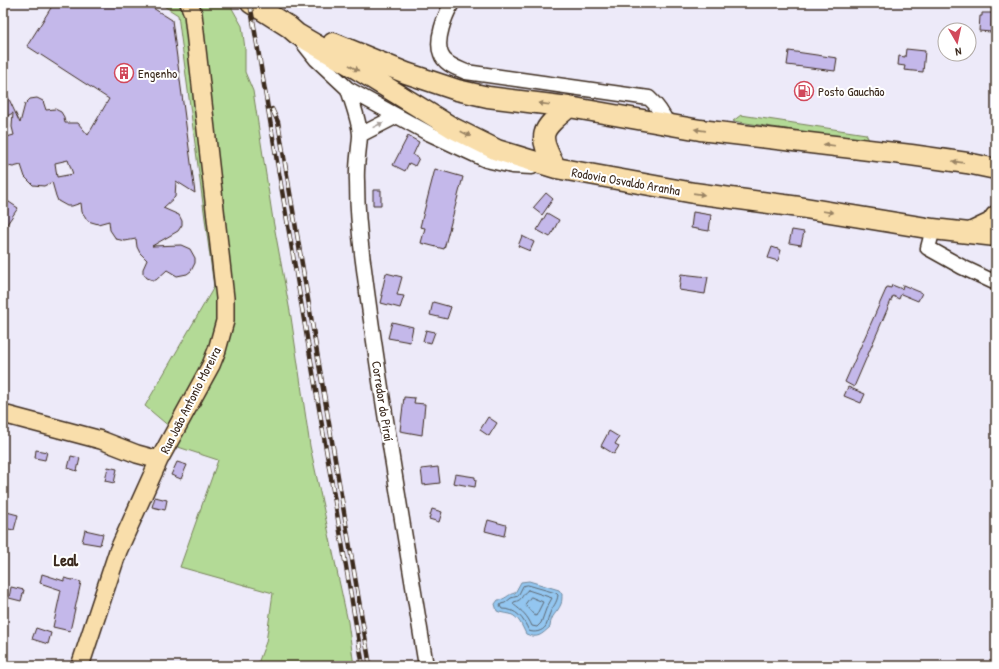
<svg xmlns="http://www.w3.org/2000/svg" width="999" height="669" font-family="'Patrick Hand',sans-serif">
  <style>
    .green { fill: #b3da96; stroke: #77825a }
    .water { fill: #93c6f0; stroke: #70889c }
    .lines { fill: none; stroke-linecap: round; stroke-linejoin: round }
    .shore { stroke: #5e6872; stroke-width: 1 }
    .building { fill: #c4b8ea; stroke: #3b2a1e; fill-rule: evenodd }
    .minor-casing { stroke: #3b2a1e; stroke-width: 17 }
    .major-casing { stroke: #3b2a1e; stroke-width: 20 }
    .highway-casing { stroke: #3b2a1e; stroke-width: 23 }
    .minor { stroke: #fff; stroke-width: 14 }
    .major { stroke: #f9deab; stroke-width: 17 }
    .highway { stroke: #f9deab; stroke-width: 20 }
    .rail-casing { stroke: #3b2a1e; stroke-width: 4.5 }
    .rail { stroke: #fff; stroke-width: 3; stroke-dasharray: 9; stroke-linecap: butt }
    .oneway { fill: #9a8464 }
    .oneway2 { fill: #a79f9a }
    .labels { text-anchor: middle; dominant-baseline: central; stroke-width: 4; stroke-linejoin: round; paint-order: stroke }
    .poi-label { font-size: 13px; fill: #3b2a1e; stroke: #fff; text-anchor: start }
    .street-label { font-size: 13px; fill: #3b2a1e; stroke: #fff }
    .district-label { font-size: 17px; font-weight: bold; fill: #3b2a1e; stroke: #fff }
  </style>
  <rect width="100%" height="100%" fill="#edeaf9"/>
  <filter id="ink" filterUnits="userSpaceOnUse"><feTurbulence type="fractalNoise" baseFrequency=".025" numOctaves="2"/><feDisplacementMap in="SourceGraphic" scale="8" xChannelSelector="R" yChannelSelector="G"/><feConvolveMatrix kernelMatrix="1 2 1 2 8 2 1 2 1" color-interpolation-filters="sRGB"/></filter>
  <g filter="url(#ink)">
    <!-- green -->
    <path class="green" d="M159,3H181L185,11L222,323L171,428L145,406L214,287L178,15Z
      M192,3H229L242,26L245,49V72L253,91L273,220L291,317L310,446L348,622L354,666H257L266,642L273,593L180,567L218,460L175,446L230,328Z
      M741,115L866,134L870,142L733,121Z"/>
    <!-- water -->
    <path class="water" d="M529,581L559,590L562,594C562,597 562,601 561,604C557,614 551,614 550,627C541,635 538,639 526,634C522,626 519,617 510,614C505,613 501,613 497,611L495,604L498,600C505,600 508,594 515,593L521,582Z"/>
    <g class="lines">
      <!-- shore -->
      <path class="shore" d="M528,585L556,593L558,595C557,603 553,606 550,613C548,617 548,622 546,626C542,632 534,633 529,631C523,618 517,609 502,609L500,606L501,604L505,603L511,598L518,596L523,586Z
        M528,590L552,598L546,609L541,623L537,627L532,626C527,615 523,612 513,604L514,602C524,600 521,594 528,590Z
        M531,597L543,602L536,616L534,615L525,605Z"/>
    </g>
    <!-- building -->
    <path class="building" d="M54,3H145L172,20L195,193L176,181L175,197L163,208L179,215L182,221V225L178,231L152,246L181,245L190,249L195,258V263L191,271L187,274L177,276L167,270L156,280H153L147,278L143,273V269L147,260L140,253L137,247L136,239L125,241L116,239L110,230L109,221L98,224L88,221L82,212L81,203L72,206H67L58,201L56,196L52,182L44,186L33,185L25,177L21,165L13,167L3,165V138L14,135L12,127L13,113L3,118V86L20,123L25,104L30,99L37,98L43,101L46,110L55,109L61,112L64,117L65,123H78L88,135L109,99L27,46ZM68,160L73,174L57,177L55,163Z
      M982,13H992L991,32L979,31L980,16H982Z
      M906,49L925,51L923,72L904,70L905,66L898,65L899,56L905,57Z
      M789,51L837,58L835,71L787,65Z
      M408,136L419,142L413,155L419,158L415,166L409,163L405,171L393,165Z
      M435,169L463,177L444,249L421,243L425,228L420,227Z
      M373,190H381V205H373Z
      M546,193L553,199L542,215L533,208Z
      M3,198L18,208L3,230Z
      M693,212L711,215L709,231L691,228Z
      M547,213L559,220L550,237L537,230Z
      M792,230L804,232L801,245L789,243Z
      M522,236L534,242L530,251L518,246Z
      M772,247L781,250L778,261L768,258Z
      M386,273L402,277L397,295L404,296L400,308L381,303L383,295H381Z
      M681,274L708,277L705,294L679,290Z
      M892,285L902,289L903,285L922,293L918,301L901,294L899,299L893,296L854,387L845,382L887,287L891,288Z
      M433,302L451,307L447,319L430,315Z
      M392,322L413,327L410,342L388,338Z
      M426,330L435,332L431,343L423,341Z
      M848,387L865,394L861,403L844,396Z
      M404,397L415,398L414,403L425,404L422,435L400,431Z
      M488,417L497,423L489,436L480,430Z
      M609,431L619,437L615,444L619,446L614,454L601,446Z
      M36,450L47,452L45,460L35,458Z
      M71,456L80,458L77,471L68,468Z
      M177,462L187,465L181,479L171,475Z
      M108,467L117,469L114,483L105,481Z
      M438,467L440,483L423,485L421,469Z
      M455,474L475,477V479L476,480L475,487L453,483Z
      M155,497L167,500L165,510L152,507Z
      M432,509L442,512L439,522L429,519Z
      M3,511L18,515L14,530L3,528Z
      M488,520L506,525L504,536L485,531Z
      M85,530L103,534L100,545L82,542Z
      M42,574L64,581V578L81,582L70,631L53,627L61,590L40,583Z
      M11,587L24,590L21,601L9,598Z
      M36,628L51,633L48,644L32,639Z"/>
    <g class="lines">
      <!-- minor casing -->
      <g class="minor-casing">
        <path id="minor" d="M452,3C445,16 435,40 441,54C444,64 457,68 466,72L649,98C658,106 663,114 668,125
          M300,39L316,59L348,89L428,133L486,160L512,166L532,167
          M348,89C352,103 360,122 360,136C359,151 356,166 357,181C357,210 360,240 364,269C381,402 405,534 426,666
          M360,135L397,116
          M933,229L928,248L962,267L996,283"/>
      </g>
      <!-- major casing -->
      <g class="major-casing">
        <path id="major" d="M3,414L101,440L137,454L159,460
          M80,666L118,551L159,460L211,365L217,350L225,321V298L193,14L189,3"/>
      </g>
      <!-- highway casing -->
      <g class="highway-casing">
        <path id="highway" d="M251,3L289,27L297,34L352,66L453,128L497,150L556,168L694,193L799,207L933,229L996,236
          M333,43L406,73L457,90L488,97L569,107L700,130L911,155L967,163L996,169
          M556,168C537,134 540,131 569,107
          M970,233L991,223L996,216"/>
      </g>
      <!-- minor -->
      <use href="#minor" class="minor"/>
      <!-- major -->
      <use href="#major" class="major"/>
      <!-- highway -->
      <use href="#highway" class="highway"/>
      <!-- rail casing -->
      <g class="rail-casing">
        <path id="rail" d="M250,3L363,666
          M272,109L278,122L370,666"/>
      </g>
      <!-- rail -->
      <use href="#rail" class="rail"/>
    </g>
    <!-- one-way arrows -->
    <defs><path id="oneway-solid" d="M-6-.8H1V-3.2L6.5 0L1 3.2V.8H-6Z"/></defs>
    <g class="oneway">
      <use href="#oneway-solid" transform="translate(354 68) rotate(31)"/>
      <use href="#oneway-solid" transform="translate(544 104) rotate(-173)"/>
      <use href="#oneway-solid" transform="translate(700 130) rotate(-172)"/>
      <use href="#oneway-solid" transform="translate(466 134) rotate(27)"/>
      <use href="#oneway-solid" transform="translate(829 145) rotate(-173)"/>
      <use href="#oneway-solid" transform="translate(958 162) rotate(-172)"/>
      <use href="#oneway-solid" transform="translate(699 194) rotate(8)"/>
      <use href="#oneway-solid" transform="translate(828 212) rotate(9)"/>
    </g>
    <use class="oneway2" href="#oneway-solid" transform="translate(378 125) rotate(-26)"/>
  </g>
  <!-- icons -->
  <defs>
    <g id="building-ring" transform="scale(1)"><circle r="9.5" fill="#fff" stroke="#d1495b" stroke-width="1.5"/><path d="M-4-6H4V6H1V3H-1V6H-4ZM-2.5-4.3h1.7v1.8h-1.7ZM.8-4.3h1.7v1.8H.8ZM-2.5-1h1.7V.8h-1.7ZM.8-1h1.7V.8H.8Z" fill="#d1495b"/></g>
    <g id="fuel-ring" transform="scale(1)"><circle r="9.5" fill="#fff" stroke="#d1495b" stroke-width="1.5"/><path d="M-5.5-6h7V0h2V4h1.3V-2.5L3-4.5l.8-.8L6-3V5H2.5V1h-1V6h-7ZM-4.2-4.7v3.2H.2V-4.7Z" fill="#d1495b"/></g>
  </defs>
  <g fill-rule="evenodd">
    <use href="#building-ring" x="124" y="73"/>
    <use href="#fuel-ring" x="804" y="91"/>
  </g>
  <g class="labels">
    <!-- poi labels -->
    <g class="poi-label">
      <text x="138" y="73">Engenho</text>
      <text x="818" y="91">Posto Gauchão</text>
    </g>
    <!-- street labels -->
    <g class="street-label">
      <text transform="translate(626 181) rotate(10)">Rodovia Osvaldo Aranha</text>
      <text transform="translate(190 400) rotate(-63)">Rua João Antonio Moreira</text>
      <text transform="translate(383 401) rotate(81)">Corredor do Piraí</text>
    </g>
    <!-- district labels -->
    <g class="district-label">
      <text x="66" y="559">Leal</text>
    </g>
  </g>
  <!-- margin -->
  <rect width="999" height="669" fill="none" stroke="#fff" stroke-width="16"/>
  <rect x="8" y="8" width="983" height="653" fill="none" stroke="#3b2a1e" stroke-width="1.5" filter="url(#ink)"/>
  <!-- north arrow -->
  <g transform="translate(957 42) rotate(171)"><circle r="19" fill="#ffffff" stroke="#b1aaa5"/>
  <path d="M0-3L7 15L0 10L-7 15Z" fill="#d1495b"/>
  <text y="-6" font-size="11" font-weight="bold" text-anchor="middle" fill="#3b2a1e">N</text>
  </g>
</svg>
